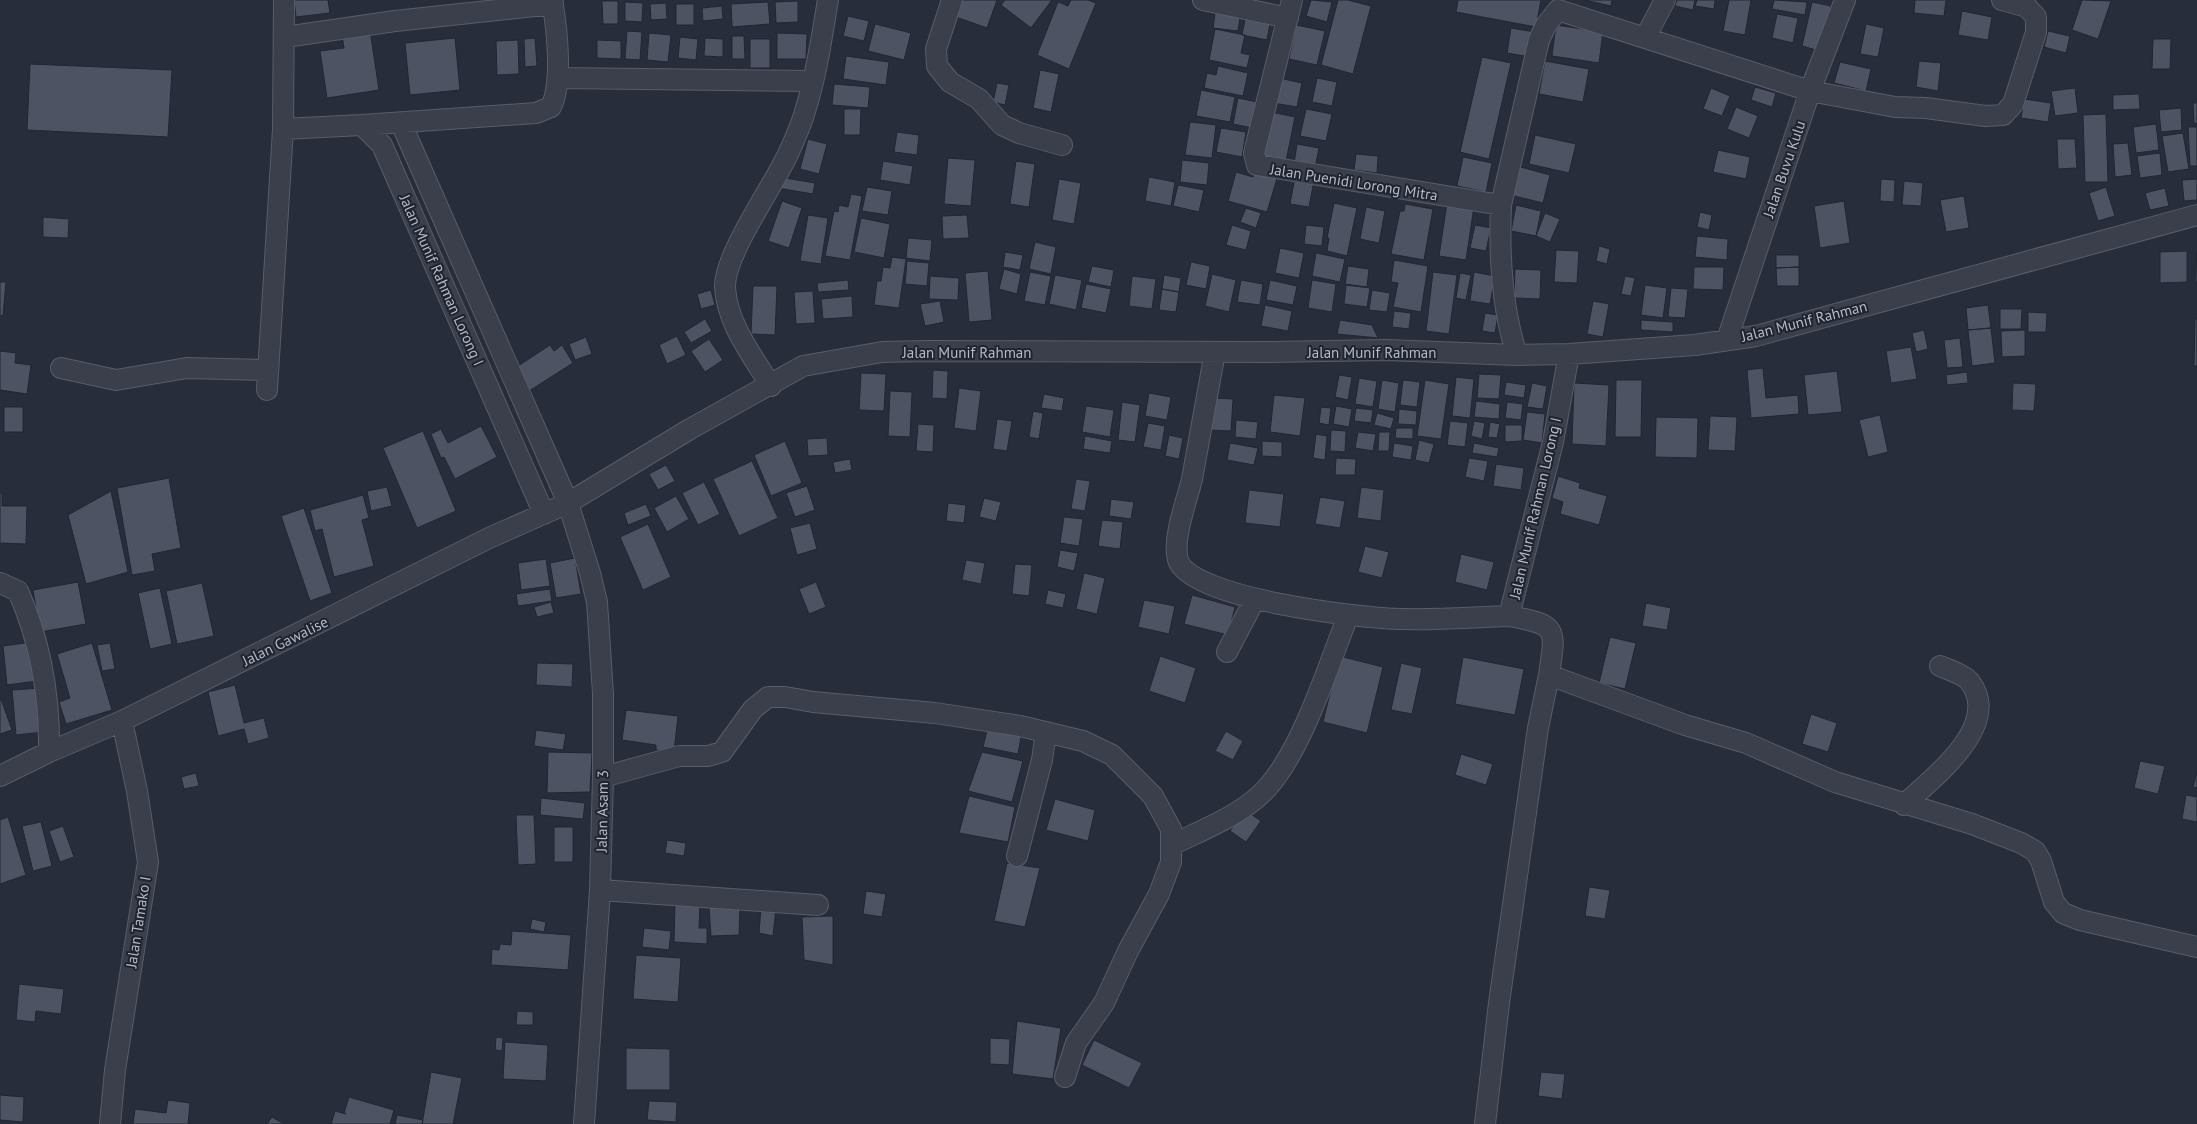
<svg xmlns="http://www.w3.org/2000/svg" width="2197" height="1124" font-family="'PT Sans',sans-serif">
  <style>
    .building { fill: #4d5363; stroke: #212632 }
    .lines { fill: none; stroke-linecap: round; stroke-linejoin: round }
    .minor-casing { stroke: #585d69; stroke-width: 22 }
    .minor { stroke: #3a3f4b; stroke-width: 20 }
    .labels { text-anchor: middle; dominant-baseline: central; stroke-width: 4; stroke-linejoin: round; paint-order: stroke }
    .street-label { font-size: 15px; fill: #b6bac7; stroke: #1f2430 }
  </style>
  <rect width="100%" height="100%" fill="#272d3b"/>
  <!-- building -->
  <path class="building" d="M294,0H328L330,13L296,17Z
    M958,0H997L987,28L953,16Z
    M1005,0H1052L1031,28L1001,5Z
    M1071,0H1088L1096,3L1069,69L1037,55L1058,2L1068,6Z
    M1311,0L1332,2L1327,22L1306,16Z
    M1338,0H1348L1371,6L1353,74L1321,65Z
    M1458,0H1541L1536,27L1456,12Z
    M1584,0H1612L1611,6Z
    M1677,0H1695L1693,10L1675,6Z
    M1697,0H1715L1714,9L1695,6Z
    M1729,0H1751L1745,35L1723,31Z
    M1774,0L1807,2L1805,15L1772,9Z
    M1915,0H1946L1944,16L1914,13Z
    M2082,0L2111,1L2098,39L2072,30Z
    M602,1H618V24H603Z
    M798,1V22L776,23L775,2Z
    M625,2L643,3L642,22L625,21Z
    M768,2L770,24L732,27L731,4Z
    M1812,2L1831,6L1820,51L1802,46Z
    M666,3L667,19L651,20L650,4Z
    M676,4H694V25H676Z
    M722,6L723,19L703,21L702,8Z
    M1216,6L1241,10L1238,31L1213,28Z
    M1962,11L1992,17L1988,40L1958,35Z
    M1246,14L1271,18L1267,40L1242,35Z
    M1777,14L1798,18L1793,43L1772,38Z
    M848,16L869,21L864,41L843,36Z
    M875,24L911,33L904,60L868,51Z
    M1866,24L1884,28L1878,57L1860,54Z
    M1296,25L1325,31L1317,65L1289,59Z
    M1556,25L1603,32L1599,63L1552,56Z
    M1511,28L1535,32L1530,57L1507,53Z
    M1215,29L1245,35L1241,53L1250,55L1247,68L1209,60Z
    M370,30L379,90L327,98L320,51L344,48L342,35Z
    M627,31L642,32L640,60L625,59Z
    M2048,31L2070,36L2066,53L2044,47Z
    M649,33L671,35L668,62L647,60Z
    M777,33L807,34L806,59H777Z
    M732,36H744L745,59H732Z
    M680,37L698,39L696,60L678,58Z
    M455,38L460,90L410,95L405,43Z
    M535,38L537,66L525,67L524,39Z
    M705,38L723,39V57L704,56Z
    M750,39H770V68H750Z
    M2153,39H2171L2170,69H2152Z
    M518,40L519,74L497,75L496,41Z
    M597,40L621,41V59L597,58Z
    M846,56L889,62L886,85L843,79Z
    M1482,57L1511,63L1489,159L1460,152Z
    M1545,61L1589,69L1583,102L1539,94Z
    M1919,61L1941,63L1938,91L1916,87Z
    M1840,62L1871,69L1866,91L1834,83Z
    M30,64L172,70L168,137L27,130Z
    M1218,66L1248,73L1243,96L1204,88L1207,73L1216,75Z
    M1040,70L1059,74L1051,112L1033,108Z
    M1279,78L1302,83L1297,107L1273,103Z
    M1317,78L1337,82L1332,106L1312,102Z
    M997,83L1009,85L1005,105L993,102Z
    M834,84L870,87L868,108L832,105Z
    M1755,87L1776,93L1772,107L1751,100Z
    M1711,88L1730,96L1722,116L1703,109Z
    M2075,88L2078,113L2055,116L2051,91Z
    M1201,90L1235,97L1230,122L1196,116Z
    M2139,94L2140,109L2113,110V95Z
    M1238,98L1262,103L1257,129L1233,124Z
    M2024,99L2051,103L2048,122L2021,118Z
    M2193,103H2197V123L2194,124Z
    M1736,107L1758,116L1749,138L1727,129Z
    M2181,108L2182,130L2161,132L2159,110Z
    M844,109H861L860,135H844Z
    M1306,109L1332,114L1326,141L1300,136Z
    M1271,112L1295,117L1286,161L1263,157Z
    M2106,114L2108,182H2085L2083,115Z
    M1190,122L1216,125L1212,158L1185,155Z
    M2156,124L2159,150L2136,153L2133,127Z
    M2188,127H2197V166H2190Z
    M1221,128L1246,132L1242,157L1216,152Z
    M897,132L919,135L917,155L894,152Z
    M2183,133L2189,169L2168,172L2162,136Z
    M1535,135L1576,144L1569,173L1529,164Z
    M808,139L827,144L819,174L800,169Z
    M2057,139H2075L2077,168L2058,169Z
    M2128,143L2132,175L2115,177L2113,144Z
    M1297,144L1319,148L1315,168L1294,164Z
    M1718,150L1750,157L1746,179L1713,172Z
    M2160,153L2162,175L2140,178L2137,156Z
    M1356,154L1378,156L1377,173L1354,170Z
    M1463,157L1492,163L1486,192L1457,186Z
    M948,158L975,160L971,206L944,204Z
    M1182,160L1209,163L1207,185L1180,182Z
    M883,161L913,166L910,185L880,180Z
    M1016,161L1035,164L1029,207L1010,204Z
    M1517,166L1550,175L1543,203L1510,195Z
    M1256,168L1278,175L1267,212L1228,201L1236,172L1253,177Z
    M779,177L815,183L813,194L777,188Z
    M1149,177L1175,182L1171,206L1145,201Z
    M1295,177L1314,181L1309,207L1290,204Z
    M1059,179L1081,183L1074,224L1052,220Z
    M1881,179L1895,180L1894,202L1880,201Z
    M2197,179V200L2184,201L2182,180Z
    M1904,181L1923,183L1921,206L1902,205Z
    M1178,185L1204,190L1199,212L1173,206Z
    M867,187L892,191L888,215L862,211Z
    M2106,187L2115,216L2098,221L2089,193Z
    M2165,188L2169,206L2150,210L2145,193Z
    M851,194L862,196L850,260L825,256L834,211L838,212L839,205L848,207Z
    M1964,196L1969,228L1946,232L1940,200Z
    M782,201L802,208L789,248L768,241Z
    M1844,201L1850,243L1820,248L1814,206Z
    M1334,203L1357,208L1347,256L1327,251L1329,238H1327Z
    M1447,203L1474,207L1466,260L1439,256Z
    M1405,204L1433,209L1424,260L1391,254L1400,211H1404Z
    M1516,205L1541,211L1536,236L1511,231Z
    M1366,207L1385,211L1379,243L1360,239Z
    M1246,208L1261,213L1256,228L1240,222Z
    M1700,212L1712,215L1709,230L1697,227Z
    M1545,213L1560,219L1550,242L1536,236Z
    M808,215L828,218L821,264L800,261Z
    M967,215L969,238L943,239L942,216Z
    M43,217L69,219L68,238L43,237Z
    M861,218L890,224L884,258L854,252Z
    M1232,225L1251,231L1246,250L1226,245Z
    M1306,225L1324,227L1322,246L1304,244Z
    M1475,225L1491,228L1486,251L1470,248Z
    M1697,236L1728,239L1727,260L1695,257Z
    M908,238L932,240L930,261L906,258Z
    M1035,242L1056,247L1051,274L1029,269Z
    M1599,246L1610,249L1607,264L1596,261Z
    M1280,248L1304,253L1299,278L1275,273Z
    M1556,250L1579,251L1577,283L1554,282Z
    M2187,251V282L2160,283V252Z
    M1005,252L1023,255L1020,270L1003,267Z
    M2197,252V282H2195Z
    M1316,253L1345,259L1340,282L1312,276Z
    M1776,255H1799V267L1776,268Z
    M892,257L906,259L899,308L874,305L877,281H881L883,267L890,268Z
    M1394,260L1428,266L1421,312L1393,307L1398,283L1391,282Z
    M907,261L929,263L927,286L905,284Z
    M1191,262L1210,266L1206,289L1186,285Z
    M1092,266L1114,270L1111,287L1088,282Z
    M1348,266L1369,269L1367,287L1345,284Z
    M1694,267H1724L1723,290L1693,289Z
    M1799,267V286H1777L1776,268Z
    M1004,269L1021,274L1017,294L999,289Z
    M1515,269L1541,270L1540,299L1514,298Z
    M988,271L992,320L969,322L965,273Z
    M1030,272L1051,276L1045,305L1024,301Z
    M1433,272L1457,275L1449,334L1426,331Z
    M1474,272L1495,276L1490,304L1470,301Z
    M1460,273L1471,275L1466,300L1456,298Z
    M1212,274L1236,280L1229,312L1205,306Z
    M1055,275L1082,280L1076,310L1049,304Z
    M1164,275L1181,278L1179,292L1162,289Z
    M930,276L959,278L958,300L929,299Z
    M1132,276L1156,279L1152,309L1129,306Z
    M1625,276L1635,278L1631,296L1621,294Z
    M848,280L849,290L818,292L817,283Z
    M1241,280L1263,284L1260,305L1237,302Z
    M1270,280L1297,286L1293,305L1266,300Z
    M1312,280L1336,284L1332,312L1308,308Z
    M0,282H6L3,316L0,315Z
    M1086,284L1111,289L1106,313L1081,308Z
    M1346,285L1370,288L1367,307L1344,304Z
    M1645,285L1667,288L1663,318L1641,315Z
    M753,286H777L775,335L751,334Z
    M1671,288L1688,289L1685,318L1668,317Z
    M1162,289L1179,292L1176,312L1159,310Z
    M711,290L715,305L701,309L697,294Z
    M1372,290L1390,293L1387,312L1369,310Z
    M813,291L815,323L796,324L794,292Z
    M852,296L853,317L823,319L821,299Z
    M940,301L944,322L925,326L920,304Z
    M1593,301L1609,304L1603,337L1587,334Z
    M1265,305L1292,311L1288,331L1261,326Z
    M1988,305L1991,328L1968,330L1966,308Z
    M2000,309H2022L2021,329H2000Z
    M1394,311L1411,313L1409,329L1392,327Z
    M2028,312L2047,313L2046,332H2028Z
    M1485,313L1498,315L1495,333L1482,331Z
    M705,319L712,331L691,343L684,332Z
    M2195,319H2197V366H2194Z
    M1340,320L1372,325L1378,338L1337,334Z
    M1641,320L1673,322V332L1641,330Z
    M1991,328L1995,363L1972,366L1968,330Z
    M1924,330L1928,349L1916,352L1912,333Z
    M2025,330V356L2002,357L2001,331Z
    M677,336L686,355L667,364L659,345Z
    M586,337L592,354L575,360L569,344Z
    M1960,338L1963,367L1947,368L1944,340Z
    M709,339L723,360L705,372L691,351Z
    M550,345L554,351L562,345L573,363L529,391L515,368Z
    M1911,347L1917,379L1891,383L1886,351Z
    M0,351L16,353L15,363L31,365L27,394L0,390Z
    M1763,368L1766,398L1798,395L1799,414L1751,418L1747,370Z
    M933,370L948,371L947,399L932,398Z
    M1837,371L1842,412L1808,415L1804,375Z
    M1967,372L1968,383L1947,385L1946,375Z
    M861,373L886,374L884,411L859,410Z
    M1479,374L1501,375L1499,399L1477,398Z
    M1339,375L1352,377L1348,400L1335,397Z
    M1456,377L1474,379L1470,418L1452,416Z
    M1359,378L1377,381L1373,407L1355,404Z
    M1382,380L1399,383L1395,412L1378,409Z
    M1403,380L1420,382L1417,407L1400,405Z
    M1425,380L1449,384L1441,439L1417,436Z
    M1616,380H1642L1641,437H1615Z
    M1506,382L1526,385L1524,398L1504,395Z
    M1532,383L1547,386L1543,409L1527,407Z
    M1574,383L1609,385L1606,446L1572,444Z
    M2013,383L2036,384L2034,411L2012,410Z
    M959,388L981,391L976,431L954,428Z
    M890,391L912,392L910,437L888,436Z
    M1149,393L1171,397L1167,420L1145,416Z
    M1044,394L1064,398L1062,411L1041,408Z
    M1274,395L1305,398L1300,436L1270,432Z
    M1211,398L1233,399L1231,431L1209,430Z
    M1476,401L1500,404L1499,419L1474,417Z
    M1122,402L1140,405L1135,442L1118,440Z
    M1507,402L1523,404L1521,420L1505,418Z
    M1086,406L1114,410L1110,437L1082,432Z
    M1336,406L1352,409L1349,427L1333,424Z
    M4,407H23V432H4Z
    M1321,407L1331,408L1329,425L1319,423Z
    M1356,408L1373,410L1371,423L1354,421Z
    M1399,409L1417,411L1416,425L1398,424Z
    M1033,411L1043,413L1039,439L1029,437Z
    M1527,412L1545,414L1542,443L1523,440Z
    M1377,413L1394,418L1391,429L1374,425Z
    M1880,415L1888,452L1868,457L1859,420Z
    M1710,416L1737,417L1735,451L1708,450Z
    M1656,417L1698,418L1697,458L1655,457Z
    M997,419L1012,421L1007,451L993,449Z
    M1236,420L1258,422L1256,439L1235,437Z
    M1450,421L1468,423L1465,447L1447,445Z
    M1474,421L1485,423L1482,439L1471,436Z
    M1490,422L1500,424L1497,438L1488,437Z
    M1148,423L1165,426L1161,450L1143,447Z
    M918,424L934,425L933,452L916,451Z
    M1505,425H1522V441L1505,442Z
    M481,426L497,457L455,479L444,457L441,458L431,434L441,429L448,443Z
    M1396,428H1413V439L1395,438Z
    M1331,430L1346,431L1345,452L1330,451Z
    M423,431L456,511L417,528L383,448Z
    M1358,432L1376,434L1373,451L1355,448Z
    M1379,432H1390L1389,451H1378Z
    M1316,434L1327,436L1325,460L1313,458Z
    M1169,435L1183,438L1179,459L1165,456Z
    M1085,436L1112,441L1110,453L1083,449Z
    M827,438L828,455L808,456L807,439Z
    M1419,440L1434,444L1429,463L1415,460Z
    M785,441L802,483L771,496L754,455Z
    M1262,441L1282,442V457L1262,456Z
    M1230,443L1258,448L1254,465L1227,460Z
    M1394,443L1413,446L1411,460L1392,457Z
    M1474,443L1499,448L1497,457L1472,453Z
    M1336,458L1356,459L1355,475H1335Z
    M1469,458L1488,461L1484,481L1465,477Z
    M850,459L852,470L835,473L833,462Z
    M752,461L778,518L739,536L713,479Z
    M1496,464L1524,468L1521,490L1493,486Z
    M666,465L675,481L658,490L649,474Z
    M1558,476L1580,483L1579,488L1607,496L1599,525L1560,514L1563,502L1552,498Z
    M169,478L181,548L152,554L155,571L132,575L117,488Z
    M1076,479L1090,481L1085,511L1071,509Z
    M704,482L720,514L698,525L682,493Z
    M807,486L815,510L795,517L786,493Z
    M387,487L392,506L371,511L367,491Z
    M1361,487L1384,490L1381,521L1357,518Z
    M1249,490L1284,494L1280,527L1245,523Z
    M111,491L128,572L86,584L68,515Z
    M0,493H2V506H27L26,544L0,543Z
    M363,495L369,518L362,520L374,566L334,577L322,529L315,531L310,510Z
    M676,496L689,519L667,532L654,508Z
    M1320,497L1345,501L1340,528L1315,524Z
    M984,498L1001,502L996,521L979,517Z
    M1111,499L1134,502L1131,519L1109,516Z
    M948,503L966,505L964,523L946,521Z
    M646,504L651,516L628,525L624,513Z
    M304,508L332,593L310,601L281,516Z
    M1064,517L1083,519L1079,546L1060,543Z
    M1102,520L1123,522L1120,549L1098,546Z
    M810,523L817,549L797,555L790,528Z
    M648,524L671,577L643,590L620,537Z
    M1365,546L1389,552L1382,578L1358,572Z
    M1060,550L1078,553L1074,571L1057,567Z
    M1461,554L1494,562L1487,590L1455,582Z
    M575,558L581,594L556,598L550,563Z
    M546,559L550,586L521,590L518,563Z
    M966,560L985,563L981,584L962,580Z
    M1015,564L1032,565L1029,596L1012,594Z
    M1084,573L1105,578L1097,614L1076,609Z
    M78,582L86,624L40,632L33,590Z
    M816,582L826,607L809,614L799,589Z
    M202,583L214,636L177,644L166,591Z
    M160,588L172,644L150,649L138,593Z
    M550,589L552,601L518,606L516,594Z
    M1048,590L1066,594L1063,608L1045,604Z
    M1192,595L1235,607L1228,635L1184,624Z
    M1144,600L1175,606L1169,634L1138,627Z
    M551,602L554,613L537,617L534,607Z
    M1646,603L1671,608L1667,630L1642,626Z
    M1610,637L1636,643L1625,689L1599,683Z
    M32,642L37,681L7,685L3,646Z
    M92,643L112,710L66,724L59,702L70,698L57,654Z
    M110,643L115,669L102,671L97,645Z
    M1160,656L1196,668L1185,703L1149,691Z
    M1339,656L1383,667L1367,733L1323,722Z
    M1463,657L1524,669L1515,715L1455,704Z
    M537,663L573,664L572,687L536,685Z
    M1401,663L1422,668L1412,714L1391,710Z
    M235,685L244,723L264,718L269,738L248,744L244,729L218,736L208,692Z
    M40,688L44,732L16,735L12,690Z
    M1,699L12,730L0,734V700Z
    M626,710L678,716L674,752L656,750V745L622,740Z
    M1811,714L1837,723L1828,752L1802,744Z
    M988,726L1022,732L1018,754L983,747Z
    M536,730L566,734L563,750L534,746Z
    M1226,731L1243,741L1233,760L1215,751Z
    M548,752L592,753L590,792L547,793Z
    M982,752L1023,761L1012,802L968,791Z
    M1461,754L1493,764L1486,785L1455,775Z
    M2140,761L2165,766L2158,794L2134,788Z
    M2197,772V788L2193,787Z
    M196,773L199,786L184,789L181,777Z
    M2186,795L2197,797V822L2182,819Z
    M969,796L1015,807L1008,842L959,833Z
    M541,798L585,803L583,819L540,815Z
    M1055,799L1095,810L1088,841L1046,830Z
    M1245,810L1261,821L1246,842L1230,831Z
    M516,815H534L536,864L518,865Z
    M8,817L26,875L0,884V820Z
    M41,822L52,866L33,871L22,826Z
    M63,826L74,857L60,862L49,831Z
    M554,827H573V862H554Z
    M667,840L686,843L684,856L665,853Z
    M1007,863L1040,868L1025,927L994,921Z
    M1589,887L1610,890L1605,919L1585,916Z
    M866,891L886,894L882,917L863,914Z
    M675,902L700,903L699,928H707V944L674,942Z
    M709,907H740L739,935L711,936Z
    M761,907L776,908L773,936L759,933Z
    M833,916V965L804,960L802,917Z
    M532,919L546,922L544,932L530,929Z
    M644,928L671,931L669,950L642,947Z
    M512,931L571,935L568,970L491,965L492,949L499,950L500,944L511,945Z
    M636,955L681,958L678,1002L633,999Z
    M19,984L64,989L61,1014L36,1011L35,1022L16,1020Z
    M517,1011L533,1012V1025H516Z
    M1017,1021L1061,1028L1053,1079L1012,1074Z
    M496,1037L503,1038L502,1051L495,1050Z
    M990,1038L1010,1039L1009,1065L990,1064Z
    M1094,1040L1142,1063L1129,1088L1082,1065Z
    M505,1042L548,1045L546,1081L503,1079Z
    M626,1048L670,1049V1090H626Z
    M431,1072L462,1078L453,1124H422Z
    M1541,1072L1565,1074L1562,1099L1538,1096Z
    M0,1095L24,1097L23,1122L0,1120Z
    M349,1097L394,1110L390,1124H331L335,1111L346,1114L344,1113Z
    M168,1100L190,1103L188,1124H133L135,1109L166,1113Z
    M649,1101L677,1102L676,1122L647,1120Z
    M397,1115L423,1120L422,1124H395Z
    M272,1117L284,1124H267Z"/>
  <g class="lines">
    <!-- minor casing -->
    <g class="minor-casing">
      <path id="minor" d="M952,0L936,49L937,66L950,82L979,99L1002,125L1019,133L1062,145
        M1203,0L1288,18
        M1292,0L1254,153L1257,165L1501,205
        M285,37L395,21L553,4
        M1645,38L1665,0
        M559,78L812,81
        M401,123L568,503L590,573L597,602L603,694V777L600,890L584,1124
        M362,125L536,113L551,107C563,82 557,28 552,0
        M283,129L362,125L382,145L544,514
        M1727,340L1810,91L1845,0
        M1215,352C1207,394 1200,437 1192,479C1187,500 1172,539 1178,560C1190,599 1365,619 1403,619C1439,620 1474,617 1509,616L1553,442L1569,354
        M1517,355C1502,309 1499,254 1501,205L1539,40L1546,25L1558,10L1810,91L1895,107L1926,108L1985,116L2003,115L2013,104L2036,32V17L2027,7L2002,0
        M61,368L116,380L187,368L268,370
        M771,386C752,355 727,324 725,287C724,255 774,185 788,154C795,139 802,123 806,108C817,73 822,35 828,0
        M267,390L283,129L284,0
        M0,583L18,591C41,643 50,696 49,752
        M1509,616C1558,625 1556,627 1549,675L1685,725L1746,743L1835,782L1972,824L2021,843L2035,851L2041,861L2054,902L2063,913L2080,920L2197,947
        M1227,652L1255,599
        M0,776L49,752L122,721L489,538L568,503L690,429L803,366L882,352L927,351L1271,352L1386,350L1517,355L1569,354L1695,345L1756,336L2197,215
        M603,777L679,756H708L722,752L753,709L768,697H785L813,702L935,713L1020,726L1083,741L1112,755L1153,796L1171,829V862L1159,894L1128,951L1104,1003L1076,1043L1065,1077
        M1904,805C1932,778 2003,726 1970,682C1965,675 1949,670 1940,666
        M1172,845C1204,829 1244,814 1267,788C1303,748 1328,666 1348,616
        M1017,856L1042,760L1046,732
        M600,890L818,905
        M110,1124L115,1070L148,862L137,791L122,721
        M1485,1124L1499,1003L1538,728L1549,675"/>
    </g>
    <!-- minor -->
    <use href="#minor" class="minor"/>
  </g>
  <g class="labels">
    <!-- street labels -->
    <g class="street-label">
      <text transform="translate(1784 169) rotate(-71)">Jalan Buvu Kulu</text>
      <text transform="translate(1354 182) rotate(9)">Jalan Puenidi Lorong Mitra</text>
      <text transform="translate(442 280) rotate(66)">Jalan Munif Rahman Lorong I</text>
      <text transform="translate(1804 321) rotate(-14)">Jalan Munif Rahman</text>
      <text x="967" y="352">Jalan Munif Rahman</text>
      <text x="1372" y="352">Jalan Munif Rahman</text>
      <text transform="translate(1535 508) rotate(-77)">Jalan Munif Rahman Lorong I</text>
      <text transform="translate(285 641) rotate(-26)">Jalan Gawalise</text>
      <text transform="translate(602 811) rotate(-89)">Jalan Asam 3</text>
      <text transform="translate(138 922) rotate(-81)">Jalan Tamako I</text>
    </g>
  </g>
</svg>
